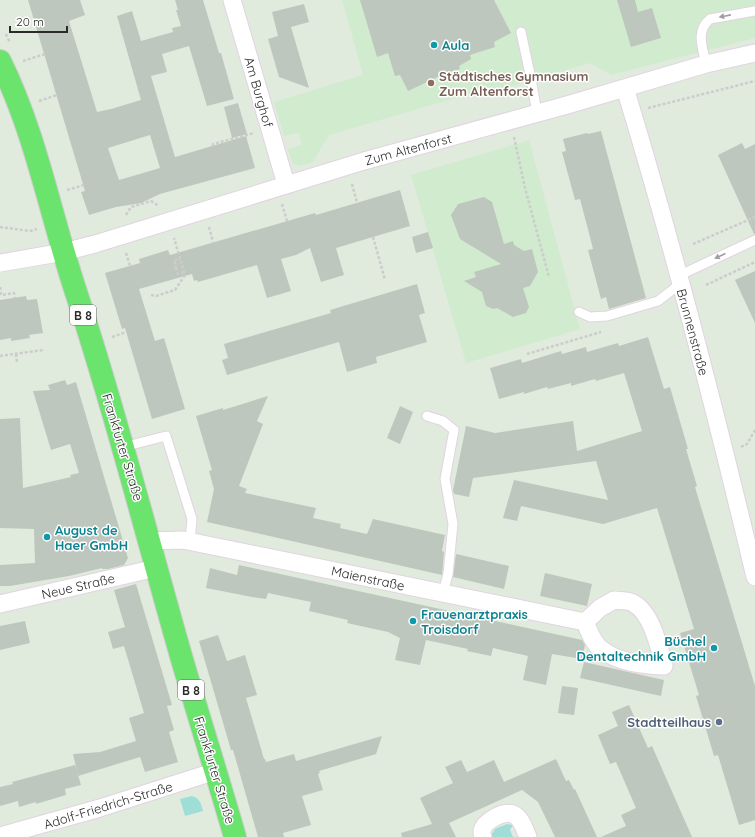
<svg xmlns="http://www.w3.org/2000/svg" width="755" height="837" font-family="Quicksand,sans-serif">
  <style>
    .education { fill: #d1ebcf }
    .green { fill: #9fddd7 }
    .building { fill: #bec7bd; fill-rule: evenodd }
    .lines { fill: none; stroke-linecap: round; stroke-linejoin: round }
    .service-casing { stroke: #e2d3e1; stroke-width: 11 }
    .minor-casing { stroke: #e2d3e1; stroke-width: 19 }
    .primary-casing { stroke: #ccc; stroke-width: 24 }
    .path { stroke: #ccc; stroke-width: 2.5; stroke-dasharray: 3 2; stroke-linecap: butt }
    .service { stroke: #fff; stroke-width: 9 }
    .minor { stroke: #fff; stroke-width: 17 }
    .primary { stroke: #6ae46c; stroke-width: 22 }
    .oneway { fill: #9f9f9f }
    .culture-dot { fill: #0f9aa8; stroke: #fff; stroke-width: 1.5 }
    .education-dot { fill: #8d6e63; stroke: #fff; stroke-width: 1.5 }
    .service-dot { fill: #5c6f8a; stroke: #fff; stroke-width: 1.5 }
    .labels { text-anchor: middle; dominant-baseline: central; stroke-width: 3; stroke-linejoin: round; paint-order: stroke }
    .shield { fill: #fff; stroke: #6a6a6a; stroke-width: 1 }
    .shield-label { font-size: 12px; font-weight: bold; fill: #2a2a2a }
    .culture-label { font-size: 13px; font-weight: bold; fill: #0d838f; stroke: #fff; text-anchor: start }
    .education-label { font-size: 13px; font-weight: bold; fill: #785e54; stroke: #fff; text-anchor: start }
    .street-label { font-size: 13px; fill: #2a2a2a; stroke: #fff }
    .service-label { font-size: 13px; font-weight: bold; fill: #4e5e75; stroke: #fff; text-anchor: end }
  </style>
  <rect width="100%" height="100%" fill="#e0ebde"/>
  <!-- education -->
  <path class="education" d="M342,0H755V38L611,75L590,63L485,94L483,90L329,135L313,162L299,166L292,162L288,149L302,145L299,133L284,136L274,102L363,75Z
    M529,140L580,329L466,363L411,175Z"/>
  <!-- green -->
  <path class="green" d="M192,796C200,798 201,804 203,811L185,816L180,799Z
    M507,824L513,825L510,830L513,837H490L495,829Z"/>
  <!-- building -->
  <path class="building" d="M28,0H80L85,15L69,21L97,112L111,109L141,100L117,16L132,11L141,41L173,32L172,28L181,26L176,10H178L175,0H203L219,53H221L234,99L207,106L189,46L162,54L167,72L151,76L175,157L246,136L255,168L160,194L141,203L116,207L89,215L81,192L85,191ZM150,135L160,168L119,180L108,148Z
    M360,0H494L511,33L494,42L495,47L470,55L471,59L459,66L460,69L446,73L408,91L400,75L395,76L388,53L377,57Z
    M617,0H635L638,12L652,8L661,38L631,47Z
    M304,4L309,22L291,27L309,88L279,77L268,39L278,36L272,12Z
    M238,103L247,134L232,138L224,107Z
    M601,131L646,298L609,309L606,297L601,299L588,250L593,249L590,237L580,199L575,200L562,152L566,151L563,139L587,133L588,134Z
    M742,143L745,149L755,144V234H754L718,155Z
    M400,190L410,226L336,248L344,275L321,282L310,248L296,255L281,259L291,291L267,298L257,265L198,282L197,280L194,281L192,274L139,289L155,341L164,338L185,409L152,419L125,328L122,329L105,273L140,263L139,259L168,250L170,255L315,213L316,215Z
    M484,197L492,202L504,244L513,241L514,245L524,251L532,249L538,272L530,286L523,288L529,307L526,313L513,317L497,308L493,309L486,306L482,292L464,281L476,277L474,272L501,264L460,239L451,215L458,204Z
    M428,232L433,248L416,253L412,237Z
    M755,271V323L735,280Z
    M417,284L425,313L419,315L427,342L376,357L377,363L347,372L339,342L227,375L222,360L228,358L224,344L331,313L330,310Z
    M26,296L27,300L37,299L43,333L29,335L30,338L11,341V338L0,340V300Z
    M648,337L664,389L670,387L688,449H686L697,486L695,487L755,686V820L739,825L718,755L714,756L696,696L699,695L680,633L694,629L657,508L603,524L521,506L517,521L503,518L514,480L608,500L596,461L473,478L469,497L454,494L453,490L466,426L495,433L573,421L577,451L642,431L624,373L596,381L595,379L571,386V383L548,389L547,387L524,394V392L499,399L490,368L521,359L522,363L561,351L562,354L586,347L587,352L618,343L619,346Z
    M65,380L67,385L76,382L128,558L124,565L108,569H102V568L69,576L10,586H0V565L35,563L34,529L0,528V419L20,418L23,488L71,477L70,475L79,473L70,444L51,450L33,391L50,390L48,385Z
    M268,396L257,421L263,424L239,486L247,489L245,493L316,508L313,518L341,524L340,528L367,534L373,519L445,535L442,551L444,552L442,575L207,522L214,489L209,471L212,470L196,416L223,408V410Z
    M400,406L413,412L400,444L387,438Z
    M456,554L509,566L504,589L453,577Z
    M239,565L582,640L585,645L582,659L552,654L546,685L523,680L528,656L493,648L491,656L467,651L468,649L426,640L420,665L395,660L400,638L388,632L347,623L348,620L309,611L311,602L268,593L266,599L252,597L206,588L210,568L237,575Z
    M545,573L592,584L587,606L540,596Z
    M136,584L172,705L167,706L174,730L169,732L178,762L145,772L140,757L78,776L73,754L100,752L136,741L129,718L144,713L124,646L113,649L108,632L125,627L114,590Z
    M25,621L30,643L0,650V626Z
    M218,635L227,661L245,655L257,695L246,698L264,759H265L266,762L294,754L296,761L382,736L376,754L319,771L320,773L318,774L323,790L302,796L311,825L283,833L284,837H258L233,750H231L199,641Z
    M584,662L664,680L661,696L580,678Z
    M562,686L578,688L574,715L558,713Z
    M629,705L648,748L652,746L692,837H601L626,826L621,815L636,808L616,762L610,764L598,735L618,726L612,712Z
    M556,759L566,781L569,780L574,790L575,789L597,837H555L538,802L522,790L449,823L456,837H402L401,833L432,824L420,798L453,783L445,767L461,760L467,772L494,760L504,782Z
    M75,765L81,785L65,789L66,795L36,804V802L19,807L18,801L0,806V787L13,784L12,782Z"/>
  <g class="lines">
    <!-- service casing -->
    <g class="service-casing">
      <path id="service" d="M521,32L531,79L537,113
        M706,64C703,49 695,31 710,19L755,11
        M678,276L755,240
        M579,312L590,317L607,316L658,301L680,284
        M427,416L443,421L454,430L445,479L453,524L448,574L443,593
        M123,447L166,436L192,519L190,542"/>
    </g>
    <!-- minor casing -->
    <g class="minor-casing">
      <path id="minor" d="M232,0L286,184
        M625,88C674,249 716,413 755,577
        M0,263L64,252L95,244L364,161L567,105L706,64L755,53
        M150,541L183,540L585,622
        M614,600C620,601 628,600 633,603C652,613 659,647 664,666C643,665 619,663 601,649C593,643 589,631 585,622L600,608Z
        M0,604L156,568
        M0,836L100,808L216,771
        M483,837C482,835 482,833 482,831C484,821 503,811 513,814C521,817 525,830 528,837"/>
    </g>
    <!-- primary casing -->
    <g class="primary-casing">
      <path id="primary" d="M0,61C36,134 50,213 75,289C114,408 145,529 179,649C197,712 217,774 235,837"/>
    </g>
    <!-- path -->
    <path class="path" d="M6,34L10,43
      M23,61L45,54
      M39,101L57,95
      M648,108L755,81
      M514,137L525,188L549,277
      M213,146V144L254,133
      M352,184L357,203
      M67,190L84,185
      M282,204L287,221
      M126,215L131,207L151,201L159,206
      M0,227L30,231L37,229
      M209,227L213,242
      M373,237L385,280
      M693,244L755,217
      M126,253L130,266
      M176,267L178,274L184,272
      M174,268L176,267L174,260L180,259
      M706,285L755,262
      M0,287L1,295L14,293L15,298
      M151,295L156,296L175,290L185,275L174,238
      M112,337L126,332
      M16,354L17,362
      M527,354L601,332
      M0,356L43,350
      M741,447L747,444L755,430"/>
    <!-- service -->
    <use href="#service" class="service"/>
    <!-- minor -->
    <use href="#minor" class="minor"/>
    <!-- primary -->
    <use href="#primary" class="primary"/>
  </g>
  <!-- one-way arrows -->
  <defs><path id="oneway-solid" d="M-6-.8H1V-3.2L6.5 0L1 3.2V.8H-6Z"/></defs>
  <g class="oneway">
    <use href="#oneway-solid" transform="translate(725 16) rotate(169)"/>
    <use href="#oneway-solid" transform="translate(720 256) rotate(155)"/>
  </g>
  <!-- markers -->
  <g class="culture-dot">
    <circle cx="434" cy="45" r="4"/>
    <circle cx="47" cy="537" r="4"/>
    <circle cx="413" cy="621" r="4"/>
    <circle cx="714" cy="648" r="4"/>
  </g>
  <circle class="education-dot" cx="431" cy="83" r="4"/>
  <circle class="service-dot" cx="719" cy="722" r="4"/>
  <g class="labels">
    <!-- shield labels -->
    <g class="shield">
      <rect x="70" y="305" width="26" height="20" rx="3"/>
      <rect x="178" y="680" width="26" height="20" rx="3"/>
    </g>
    <g class="shield-label">
      <text x="83" y="315">B 8</text>
      <text x="191" y="690">B 8</text>
    </g>
    <!-- culture labels -->
    <g class="culture-label">
      <text x="442" y="45">Aula</text>
      <text x="55" y="530">August de<tspan x="55" dy="15">Haer GmbH</tspan></text>
      <text x="421" y="614">Frauenarztpraxis<tspan x="421" dy="15">Troisdorf</tspan></text>
      <text x="706" y="641" text-anchor="end">Büchel<tspan x="706" dy="15">Dentaltechnik GmbH</tspan></text>
    </g>
    <!-- education labels -->
    <g class="education-label">
      <text x="439" y="76">Städtisches Gymnasium<tspan x="439" dy="15">Zum Altenforst</tspan></text>
    </g>
    <!-- street labels -->
    <g class="street-label">
      <text transform="translate(259 92) rotate(74)">Am Burghof</text>
      <text transform="translate(408 149) rotate(-15)">Zum Altenforst</text>
      <text transform="translate(693 332) rotate(75)">Brunnenstraße</text>
      <text transform="translate(123 447) rotate(73)">Frankfurter Straße</text>
      <text transform="translate(368 578) rotate(12)">Maienstraße</text>
      <text transform="translate(78 586) rotate(-13)">Neue Straße</text>
      <text transform="translate(215 770) rotate(73)">Frankfurter Straße</text>
      <text transform="translate(108 805) rotate(-17)">Adolf-Friedrich-Straße</text>
    </g>
    <!-- service labels -->
    <g class="service-label">
      <text x="711" y="722">Stadtteilhaus</text>
    </g>
  </g>
  <!-- scale -->
  <path d="M10 26v6h57v-6" fill="none" stroke="#2a2a2a" stroke-width="2"/>
  <text x="16" y="26" font-size="12" fill="#2a2a2a" stroke="#ffffff" stroke-width="3" paint-order="stroke">20 m</text>
</svg>
